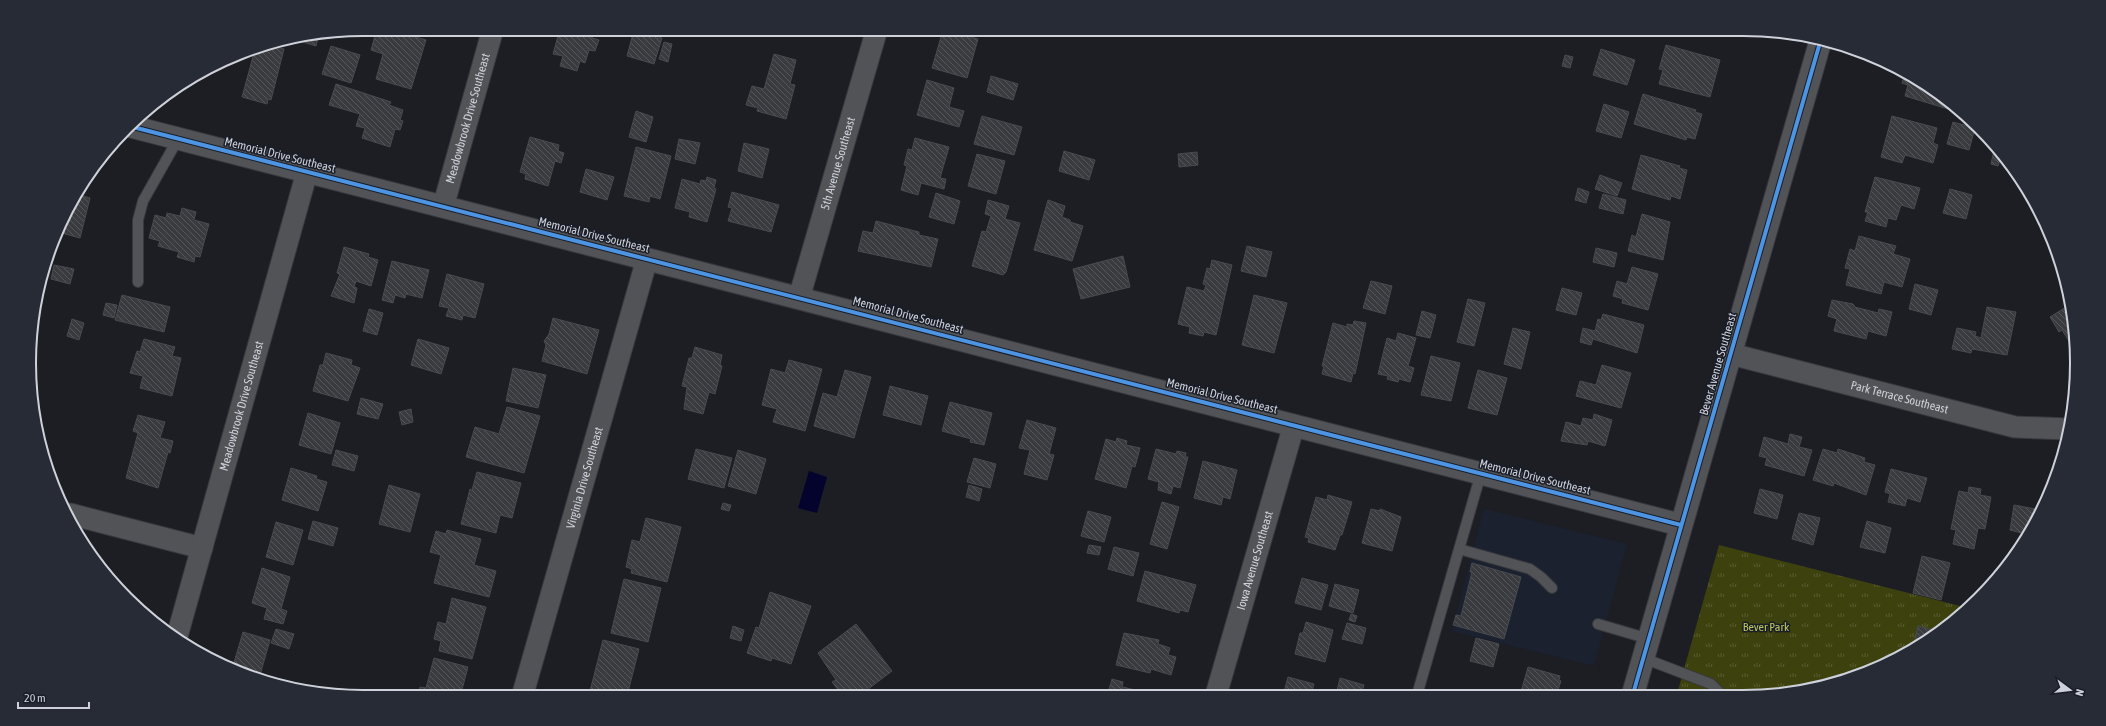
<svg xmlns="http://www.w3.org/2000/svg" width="2106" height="726" font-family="'Asap Condensed',sans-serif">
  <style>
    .built { fill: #1c2130 }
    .grass { fill: url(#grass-tufts) }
    .water { fill: #04032e }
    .building { fill: url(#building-back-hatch); stroke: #484a4f }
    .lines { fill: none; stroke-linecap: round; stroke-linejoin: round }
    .service-casing { stroke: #38383e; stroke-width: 12 }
    .minor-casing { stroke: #38383e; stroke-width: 23 }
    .tertiary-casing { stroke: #38383e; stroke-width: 24 }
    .service { stroke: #515357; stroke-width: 10 }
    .minor { stroke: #515357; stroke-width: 21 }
    .tertiary { stroke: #515357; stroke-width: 22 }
    .cycleway-casing { stroke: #181d28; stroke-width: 6 }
    .cycleway { stroke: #4d94e3; stroke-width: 4 }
    .labels { text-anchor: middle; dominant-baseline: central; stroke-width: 3; stroke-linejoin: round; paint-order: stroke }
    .street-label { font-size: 12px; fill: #ced1d9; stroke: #181d28 }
    .park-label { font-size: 12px; fill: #bec85e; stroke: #181d28 }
    .rim { fill: none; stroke: #ced1d9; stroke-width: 2 }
  </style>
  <defs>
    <pattern id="grass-tufts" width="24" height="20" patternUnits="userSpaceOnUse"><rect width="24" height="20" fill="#3d410d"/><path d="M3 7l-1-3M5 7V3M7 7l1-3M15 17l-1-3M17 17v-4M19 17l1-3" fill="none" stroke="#585b30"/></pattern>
    <pattern id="building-back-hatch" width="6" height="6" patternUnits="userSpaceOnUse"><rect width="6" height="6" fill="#393b3f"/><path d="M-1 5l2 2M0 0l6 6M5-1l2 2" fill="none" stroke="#54565a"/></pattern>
  </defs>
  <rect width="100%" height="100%" fill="#1c1e24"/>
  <!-- built -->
  <path class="built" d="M1484,509L1627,544L1594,666L1452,631Z"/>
  <!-- grass -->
  <path class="grass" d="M1719,545L1968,608L1963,614L1891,663L1787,694H1677Z"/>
  <!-- water -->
  <path class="water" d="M809,471L827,477L817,513L798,508Z"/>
  <!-- building -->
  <path class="building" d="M377,29H389L426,40L411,89L376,79L383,54L371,50Z
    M560,29H582L594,32L592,38L599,40L595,51L589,50L585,63L580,61L577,71L560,66L563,56L553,54Z
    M1624,29H1642L1641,33Z
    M634,30L662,38L654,64L627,56Z
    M943,30L978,39L967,78L932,68Z
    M319,33L316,46L290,38L298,35Z
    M664,42L672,44L668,62L659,59Z
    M267,45L284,49L271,100L268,99L267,104L242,97L255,49Z
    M1666,45L1720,60L1710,97L1659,84L1663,70L1659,69Z
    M331,46L360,55L351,83L322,74Z
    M1601,49L1635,60L1627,85L1593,75Z
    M774,54L796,60L790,84L795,85L786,119L757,111L758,108L746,105L752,86L764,89Z
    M1565,55L1573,57L1570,68L1562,66Z
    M1905,73L1946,98L1950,102L1948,109L1905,96L1908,85L1902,83Z
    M991,76L1018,84L1013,100L987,92Z
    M927,80L954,88L949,107L964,111L959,127L917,115Z
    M336,84L391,102L389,105L403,110L400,120L403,121L400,130L395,129L390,147L362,138L365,128L356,126L360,114L329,105Z
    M1643,94L1696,110L1695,112L1702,114L1695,139L1687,137L1686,140L1634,124Z
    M1604,104L1629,112L1621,138L1596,131Z
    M636,111L653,117L646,142L629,137Z
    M982,116L1022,127L1014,155L974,144Z
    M1892,116L1937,128L1933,143L1938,145L1933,163L1905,155L1902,163L1881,157Z
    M1953,122L1975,128L1969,150L1947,144Z
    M530,137L559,145L558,151L564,153L561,163L555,161L548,186L525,179L526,174L520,172Z
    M915,138L949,147L940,178L946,179L944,189L921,183L918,195L901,190L907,166L904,165L908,149L912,150Z
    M679,139L700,143L695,164L675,159Z
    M744,143L769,149L762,178L738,171Z
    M636,147L671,156L660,199L650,196L649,202L624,196Z
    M1994,150L2002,154L1998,166L1991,164Z
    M1064,151L1095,160L1089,180L1059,171Z
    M1197,152L1198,165L1179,167L1178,154Z
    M977,154L1005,161L996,194L968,186Z
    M1641,155L1680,166L1679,168L1687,170L1680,199L1671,196L1670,200L1632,189Z
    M586,169L614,177L607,200L580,192Z
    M1600,175L1622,183L1617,196L1595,189Z
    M707,177L716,180L714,188L716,189L707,222L689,217L690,212L675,208L682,179L700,184L701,180L706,181Z
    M1875,177L1920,188L1914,209L1901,205L1896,220L1888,218L1886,227L1865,221L1868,212H1865Z
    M1578,188L1589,192L1586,203L1575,200Z
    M1950,189L1972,195L1966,219L1943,213Z
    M732,192L779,205L771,232L728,221L732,208L728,207Z
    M936,193L960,201L954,224L929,217Z
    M76,194L90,198L80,238L58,232L64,215Z
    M1603,194L1626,200L1623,214L1599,208Z
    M988,200L1009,206L1005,219L1020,223L1006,272L1003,275L972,266L982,231L986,232L991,216L985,214Z
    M1048,200L1065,206L1062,217L1070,220V222L1083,226L1072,261L1034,250Z
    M182,208L196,212L194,220L209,224L200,257L195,256L194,262L177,257L179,252L158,246L160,241L149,238L155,215L166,218L167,213L180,216Z
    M1642,214L1670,222L1663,260L1628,251L1632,235L1636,237Z
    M876,221L919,232V235L938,239L931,267L858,251L863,231L873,233Z
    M1859,236L1896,246L1893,254L1910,259L1902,287L1884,282L1881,294L1846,285L1850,269L1845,268L1850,249L1855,251Z
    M1247,246L1272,252L1266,277L1241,271Z
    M344,247L369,254L368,257L378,260L371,286L356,281L354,287L357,288L354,303L331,296L340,274L337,273Z
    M1596,248L1617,253L1614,267L1593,262Z
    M1123,256L1130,287L1081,299L1073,269Z
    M1212,260L1232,265L1216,335L1204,332L1203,336L1189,333L1190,327L1178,324L1187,287L1204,291L1206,285L1203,284L1207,268L1210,269Z
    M392,261L429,270L422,298L406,294L405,298L395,295L393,303L382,300Z
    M54,265L74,269L70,284L51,279Z
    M1632,267L1658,274L1648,310L1622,303L1623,299L1613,296L1617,281L1627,284Z
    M447,274L484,284L475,318L463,315L462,320L446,316L449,308L439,306Z
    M1371,281L1392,286L1385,314L1363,308Z
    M1915,284L1938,290L1931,315L1909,309Z
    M1562,288L1582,293L1576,315L1556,310Z
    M122,295L170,307L164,332L115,320Z
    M1254,295L1287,303L1274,353L1242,345Z
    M1468,299L1485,303L1474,346L1457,342Z
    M1832,300L1853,304L1855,307L1878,313L1879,309L1892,312L1886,336L1868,331L1866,339L1834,331L1837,319L1828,316Z
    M106,303L117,305L114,318L103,315Z
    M1987,307L2016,312L2007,355L1972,349L1971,353L1952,349L1957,328L1976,332L1975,336L1981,338Z
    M2066,307L2069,314L2072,312L2074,319L2075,344L2072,346L2062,330L2059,332L2050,317Z
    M369,309L383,313L377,335L363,331Z
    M1422,311L1436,315L1430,338L1416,335Z
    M1603,314L1644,325L1637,353L1593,339L1591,345L1580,342L1583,328L1595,331L1598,319L1601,320Z
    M553,318L599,330L587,374L542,361L546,345L544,341L549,334Z
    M72,319L84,323L79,340L67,336Z
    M1354,321L1366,323L1355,374L1353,373L1351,382L1322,374L1324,366H1322L1333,323L1347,327V324L1353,325Z
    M1513,328L1530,332L1521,369L1504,364Z
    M1398,333L1416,338L1408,366L1414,368L1410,382L1399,379L1398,382L1387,379L1388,376L1378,374L1387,338L1396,341Z
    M144,339L175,347L172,356L181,358L172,396L140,388L143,376L130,373L137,351L140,352Z
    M418,339L449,348L441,374L411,365Z
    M695,347L722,355L720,365L722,366L715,394L709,392L703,414L684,409L687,387L682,386L689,358H692Z
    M326,353L352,360L351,365L360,368L348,401L313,391L320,365H323Z
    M1431,356L1460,363L1451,401L1421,395Z
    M789,360L822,369L805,431L773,422L777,409L762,405L771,369L785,373Z
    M1602,365L1631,373L1621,408L1576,396L1580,381L1596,385Z
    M513,368L546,375L538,408L506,401Z
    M845,370L871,377L854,438L814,426L823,393L837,397Z
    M1478,370L1507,378L1497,415L1468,408Z
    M890,386L928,396L921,425L883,415Z
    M361,398L383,404L378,419L357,414Z
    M950,402L992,413L984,445L970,442L971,439L942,431Z
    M507,407L540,416L524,473L466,457L475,427L499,434Z
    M411,409L413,422L402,425L399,412Z
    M308,413L340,423L331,454L299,445Z
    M1594,414L1612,420L1605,446L1588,441L1587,445L1561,441L1566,422L1581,426L1583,418L1593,420Z
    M138,415L165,422L160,438L173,441L170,453L168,452L158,488L126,478L138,433L133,431Z
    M1027,420L1056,428L1049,454L1054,455L1047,480L1024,474L1030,450L1019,448Z
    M1790,434L1802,437L1799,447L1812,450L1804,476L1765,465L1767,458L1759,456L1764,437L1788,444Z
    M1117,438L1127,441L1126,445L1140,448L1135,467L1132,466L1126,488L1095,479L1106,439L1116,442Z
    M696,449L732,458L724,488L688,479Z
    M1156,449L1176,454L1177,451L1186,453L1185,457H1188L1180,488L1173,486L1171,494L1158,490L1159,482L1148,479Z
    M1823,449L1837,453L1838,449L1865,458L1864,462L1875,465L1866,495L1834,483L1833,486L1813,480Z
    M336,450L358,456L354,471L332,465Z
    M738,450L766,459L756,494L728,486Z
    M974,458L996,464L990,488L967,482Z
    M1203,461L1237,470L1230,499L1223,497L1221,505L1194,498Z
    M291,468L317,476L316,479L327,482L318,511L282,500Z
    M1891,469L1927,478L1920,502L1907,498L1905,506L1888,502L1890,494L1885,492Z
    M477,472L521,483L512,518L500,515L496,533L461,524L470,489L472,490Z
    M389,485L420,494L410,532L379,524Z
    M969,485L982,489L979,501L966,497Z
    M1969,487L1981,489L1980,495L1991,497L1985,529L1978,528L1974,549L1953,544L1956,530L1951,529L1959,491L1968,493Z
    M1760,489L1783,495L1777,519L1754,513Z
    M1328,495L1352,502L1342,535H1340L1335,550L1308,542L1309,538L1305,537L1316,497L1327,500Z
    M1162,502L1179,507L1167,549L1150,544Z
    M723,503L731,505L729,511L721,509Z
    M2014,505L2041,510L2029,535L2010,530Z
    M1371,509L1380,511V509L1401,517L1392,551L1362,543Z
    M1088,511L1111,517L1104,542L1081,536Z
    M1799,513L1820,518L1813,545L1792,539Z
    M646,518L681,527L667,582L631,573L632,569L626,567L632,540L640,542Z
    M313,521L338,528L333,546L308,539Z
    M1867,521L1891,528L1885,553L1860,547Z
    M276,522L303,530L293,565L266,557Z
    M447,530L481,539L474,565L496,571L489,597L434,583L441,555L430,552L436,531L446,534Z
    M1089,545L1101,547L1099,555L1087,553Z
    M1114,547L1139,553L1133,576L1108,569Z
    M1922,556L1950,563L1941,600L1913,593Z
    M1472,563L1521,577L1504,639L1453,625L1456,615L1461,616L1472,572H1470Z
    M262,568L290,577L281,609L287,611L283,624L264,619L267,608L252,603Z
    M1145,571L1196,585L1188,612L1180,610L1179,613L1137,601Z
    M1302,578L1328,585L1321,610L1295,603Z
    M624,579L661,588L648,642L611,633Z
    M1335,584L1359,590L1353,613L1329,606Z
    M770,592L811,606L791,664L772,658L771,661L747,653L756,627L759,628Z
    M452,598L486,607L472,659L439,651L441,641L434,639L438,622L446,624Z
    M1351,614L1357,616L1355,622L1349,620Z
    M1306,622L1333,630L1325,662L1295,654L1300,633H1303Z
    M1347,623L1366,628L1362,644L1342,639Z
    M856,624L892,671L859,696H843L832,682L836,680L818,653Z
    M733,626L744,630L741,641L730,638Z
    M1918,626L1937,631L1913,648Z
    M276,629L294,634L289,649L271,643Z
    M243,632L270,640L260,675L233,666Z
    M1124,633L1159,640L1158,644L1170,648L1168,655L1176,657L1171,675L1151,669L1150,673L1116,665Z
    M1476,638L1499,644L1493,667L1470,661Z
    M603,640L639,649L627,696L589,695Z
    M434,658L468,667L460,697H417L420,687L426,688Z
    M1528,667L1560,676L1559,680L1561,681L1558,690L1555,689L1554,695H1520Z
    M1288,677L1314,684L1311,695H1278L1280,690L1284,692Z
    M1340,678L1364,685L1361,695H1336Z
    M1112,679L1123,682L1121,692L1109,689Z
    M1123,687L1155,695H1120Z
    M714,690L726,693V696H712Z"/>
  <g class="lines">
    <!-- service casing -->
    <g class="service-casing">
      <path id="service" d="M138,282V220L143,201L178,139
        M1459,549L1530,569L1541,577L1552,588
        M1598,624L1649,639
        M1643,658L1711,684L1721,694
        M1417,695L1481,473"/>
    </g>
    <!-- minor casing -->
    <g class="minor-casing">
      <g id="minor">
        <path id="s1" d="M443,207L493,29"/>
        <path id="s2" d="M799,298L877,29"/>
        <path id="s3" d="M1731,354L2015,427L2069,429"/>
        <path d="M70,514L202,548"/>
        <path id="s4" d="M176,640L307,172"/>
        <path id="s5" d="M1216,695L1294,425"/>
        <path id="s6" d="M522,697L647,259"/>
      </g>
    </g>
    <!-- tertiary casing -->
    <g class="tertiary-casing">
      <path id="tertiary" d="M129,126L1681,525
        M1633,694L1821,39"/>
    </g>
    <!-- service -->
    <use href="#service" class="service"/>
    <!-- minor -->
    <use href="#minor" class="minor"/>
    <!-- tertiary -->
    <use href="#tertiary" class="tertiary"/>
    <!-- cycleway casing -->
    <g class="cycleway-casing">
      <path id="cycleway" d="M129,126L1681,525
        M1633,694L1821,39"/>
    </g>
    <!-- cycleway -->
    <use href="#cycleway" class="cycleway"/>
  </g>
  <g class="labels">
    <!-- street labels -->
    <g class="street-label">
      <text stroke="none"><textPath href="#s1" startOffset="92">Meadowbrook Drive Southeast</textPath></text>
      <text transform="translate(280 155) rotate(14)">Memorial Drive Southeast</text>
      <text stroke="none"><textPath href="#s2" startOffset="140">5th Avenue Southeast</textPath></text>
      <text transform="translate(594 235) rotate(14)">Memorial Drive Southeast</text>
      <text transform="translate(908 315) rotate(15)">Memorial Drive Southeast</text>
      <text transform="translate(1718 364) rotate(-74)">Bever Avenue Southeast</text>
      <text transform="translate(1222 396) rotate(14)">Memorial Drive Southeast</text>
      <text stroke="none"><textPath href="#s3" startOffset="174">Park Terrace Southeast</textPath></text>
      <text stroke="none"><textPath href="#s4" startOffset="243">Meadowbrook Drive Southeast</textPath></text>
      <text transform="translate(1535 477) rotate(14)">Memorial Drive Southeast</text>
      <text stroke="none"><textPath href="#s6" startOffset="228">Virginia Drive Southeast</textPath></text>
      <text stroke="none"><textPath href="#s5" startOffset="140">Iowa Avenue Southeast</textPath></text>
    </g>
    <!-- park labels -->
    <g class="park-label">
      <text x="1766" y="627">Bever Park</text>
    </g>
  </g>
  <!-- crop -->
  <path d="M0 0H2106V726H0ZM363 36H1743A327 327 0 0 1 2070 363V363A327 327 0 0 1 1743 690H363A327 327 0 0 1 36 363V363A327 327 0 0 1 363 36Z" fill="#272b36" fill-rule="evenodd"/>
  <path class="rim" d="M363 36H1743A327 327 0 0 1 2070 363V363A327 327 0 0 1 1743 690H363A327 327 0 0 1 36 363V363A327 327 0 0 1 363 36Z"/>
  <!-- north arrow -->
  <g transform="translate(2070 690) rotate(105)" stroke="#181d28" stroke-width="3" paint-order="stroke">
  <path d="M0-3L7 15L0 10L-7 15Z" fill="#ced1d9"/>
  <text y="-6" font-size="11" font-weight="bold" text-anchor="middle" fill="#ced1d9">N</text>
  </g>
  <!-- scale -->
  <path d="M18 702v6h71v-6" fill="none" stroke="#ced1d9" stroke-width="2"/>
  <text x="24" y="702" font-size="12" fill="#ced1d9" stroke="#181d28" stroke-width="3" paint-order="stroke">20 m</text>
</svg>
